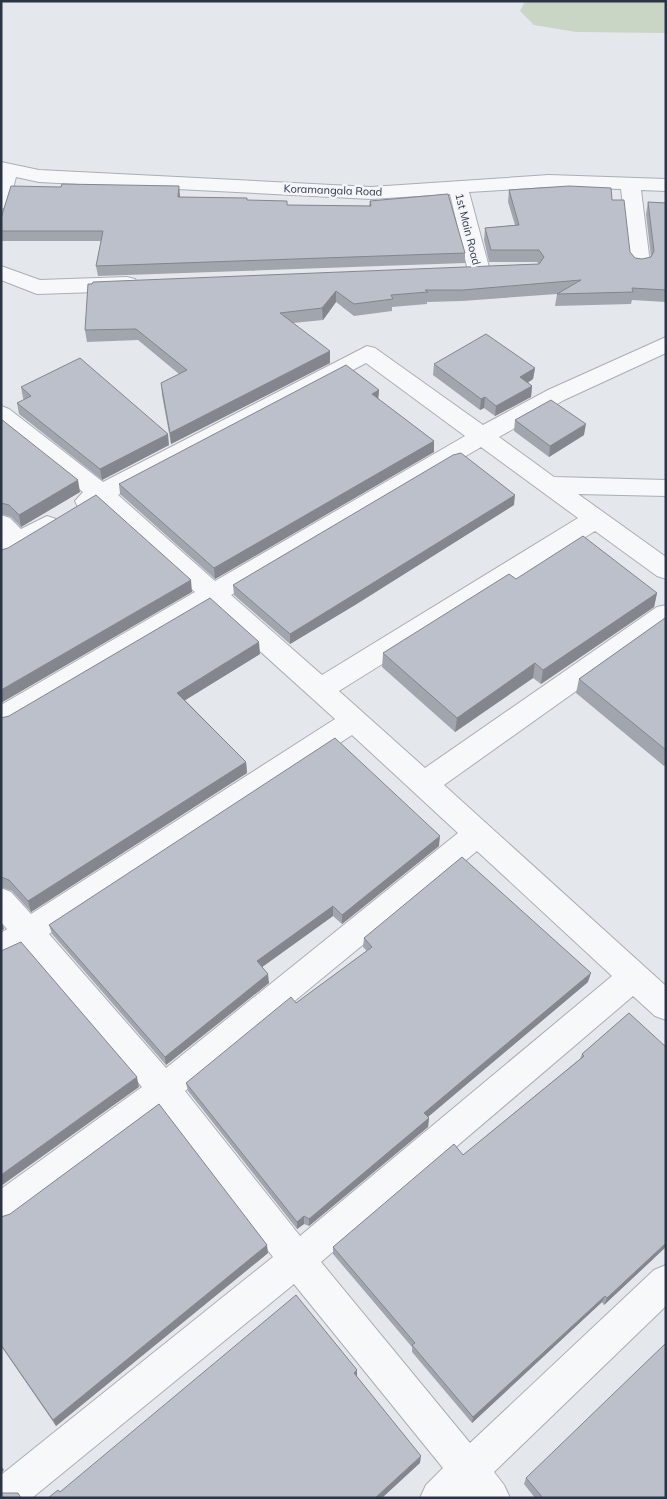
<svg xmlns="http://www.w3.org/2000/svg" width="667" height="1499" font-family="Mulish,sans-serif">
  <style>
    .green { fill: #c9d6c5 }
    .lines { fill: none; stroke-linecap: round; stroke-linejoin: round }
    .minor-casing { stroke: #a9aeb7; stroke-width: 2 }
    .minor { fill: #f7f8fa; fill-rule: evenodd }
    .wall { fill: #a1a5ae }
    .shaded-wall { fill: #83868d }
    .building { fill: #bbc0ca; stroke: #83868d }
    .labels { text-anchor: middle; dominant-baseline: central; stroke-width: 5; stroke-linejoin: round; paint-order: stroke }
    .far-street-label { font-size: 11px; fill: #2b3445; stroke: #f4f6f9 }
  </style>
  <rect width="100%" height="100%" fill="#e4e7ec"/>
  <!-- green -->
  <path class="green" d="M525,1H666V33L576,32L534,25L520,11Z"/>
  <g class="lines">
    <!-- minor casing -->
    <g class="minor-casing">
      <path id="minor" d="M1,162L39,170L371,187L549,175L666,179V191L641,190L650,263L647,268L640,269L633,268L630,263L621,189L549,187L469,192L490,271L486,276L479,277L472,276L468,271L450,194L371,199L39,182L16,177L8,207L1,209Z
        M1,266L40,280L127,277L135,279L138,284L135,289L127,291L37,294L1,280Z
        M666,337V353L564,400L499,437L554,477L666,480V496L578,494L666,557V579L657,576L595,531L339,691L425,768L657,607L666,605V627L444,785L666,986V1020L655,1016L633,996L321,1262L470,1443L654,1270L666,1265V1306L494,1472L504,1485L510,1498H420L426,1485L443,1468L294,1284L32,1498H1V1475L273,1257L161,1110L13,1221L1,1225V1189L142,1087L25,950L1,962V933L7,929L1,922V888L11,892L31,914L335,719L211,607L11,726L1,729V705L195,592L99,505L87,509L78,507L75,501L83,492L1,426V406L9,409L103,482L367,346L375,348L483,425L548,390ZM366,363L465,436L215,581L118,495ZM481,447L578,518L322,675L231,595ZM352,735L458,833L166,1068L49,934ZM477,851L612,976L300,1236L185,1091Z
        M1,515L10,518L21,529L47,516L56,519L59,525L56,531L10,558L1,561Z"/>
    </g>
    <!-- minor -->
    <use href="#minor" class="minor"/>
  </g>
  <!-- wall -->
  <path class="wall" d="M509,190L612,200L630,252L635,258L642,259L651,257L646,214L648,202L666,203V302L632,300L631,304L555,306L557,294L462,301L427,302V304L392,307V311L354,316L336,302L323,320L293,323L330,363L171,444L162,395L161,383L179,374L138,340L87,342L85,330L88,284L539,264L537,262H489L484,240L485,228L515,225L508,202Z
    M180,197L248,200L287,205L369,206L370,201L465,253V263L98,276L96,266L101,241H1V218Z
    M434,364L535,368L533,379L528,383L532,386L531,397L495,416L484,408L480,410L433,375Z
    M21,387L169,445L102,480L19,414L17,403L24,400L23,398Z
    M379,390L378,399L434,441V452L215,579L120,494L119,484Z
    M1,419L80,492L21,527L11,517L1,514Z
    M515,420L584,435L549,457L514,431Z
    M514,505L355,605L290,644L234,595L233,585Z
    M516,579L657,593L654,607L541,684L533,678L455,732L382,667L383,653Z
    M666,618V764L664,766L576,693L579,679Z
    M260,654L185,700L246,762L247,773L31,912L12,891L1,887V718Z
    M439,846L342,924L333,916L262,967L269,983L166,1065L52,934L49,925Z
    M364,938L588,982L428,1117L429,1118L428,1127L309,1226L304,1224L297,1229L188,1091L186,1083L296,1003L367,951L363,947Z
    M629,1013L653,1259L604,1305L602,1302L472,1423L412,1352V1347L333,1254V1247L463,1155L580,1059L582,1054Z
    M1,1217L268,1253L56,1426L1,1346Z
    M526,1478L666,1498H535L524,1484Z"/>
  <!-- shaded-wall -->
  <path class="shaded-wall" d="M179,186L180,196L179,207L178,197Z
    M336,291V302L323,320L322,308Z
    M330,351V363L171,444L170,433Z
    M535,368L533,379L518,388L520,377Z
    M532,386L531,397L495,416L496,406Z
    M379,390L378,401L372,394Z
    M485,397L484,408L480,410L481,399Z
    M586,424L584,435L549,457L550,446Z
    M168,434L169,445L102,480L100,469Z
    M434,441V452L215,579L214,568Z
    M78,480L80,492L21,527L19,515Z
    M515,495L514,505L355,605L290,644V634Z
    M191,580L192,592L1,703V690Z
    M657,593L654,607L541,684L543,670Z
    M259,642L260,654L179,704L177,693Z
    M535,663L533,678L455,732L457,718Z
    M246,762L247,773L31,912L28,901Z
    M440,836L439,846L342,924V915Z
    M333,906V916L258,970L257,961Z
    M1,920L4,929L1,931Z
    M591,973L588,982L423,1121L424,1113Z
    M268,974L269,983L166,1065L165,1057Z
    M137,1077L139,1087L1,1186V1175Z
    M429,1118L428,1127L309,1226V1219Z
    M304,1216V1224L297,1229V1222Z
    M666,1243V1247L604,1305L607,1298Z
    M267,1245L268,1253L56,1426L53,1420Z
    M605,1296L602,1302L472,1423L473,1417Z
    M357,1370V1378L354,1373Z
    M421,1456L420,1463L382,1498H375Z
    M1,1466L4,1470L1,1473Z"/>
  <!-- building -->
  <path class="building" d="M62,184L179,186L178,197L247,198V200L287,201V205L371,206L370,201L448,194L465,253L96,266L103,231H1V218L11,186L61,187Z
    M569,186L611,188L612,200H624L630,252L635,258L642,259L651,257L654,251L648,202L666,203V290L632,288L633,292L557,294L581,280L463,290H425L428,292L391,295L393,299L354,304L336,291L322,308L280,313L330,351L170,433L161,383L187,370L136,329L85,330L88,284H92L93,282L539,264L544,257L539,250H491L485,228L519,225L509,190Z
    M486,334L535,368L520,377L532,386L496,406L485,397L481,399L434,364Z
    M80,358L168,434L100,469L17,403L31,396L21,387Z
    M346,365L379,390L372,394L434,441L214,568L119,484Z
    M551,400L586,424L550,446L515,420Z
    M1,419L78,480L19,515L9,505L1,503Z
    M461,453L515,495L355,594L290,634L233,585L453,455Z
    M96,495L191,580L1,690V550L8,548Z
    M583,536L657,593L543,670L535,663L457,718L383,653L509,574L516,579Z
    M210,598L259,642L177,693L246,762L28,901L9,880L1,877V718L9,716Z
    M665,618H666V750L579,679Z
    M335,738L440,836L342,915L333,906L257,961L268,974L165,1057L49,925Z
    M462,857L591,973L424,1113L429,1118L309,1219L304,1216L297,1222L186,1083L291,997L296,1003L372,947L364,938Z
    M21,942L137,1077L1,1175V951Z
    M629,1013L666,1047V1243L607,1298L605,1296L473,1417L412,1345L415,1343L333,1247L454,1144L463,1155L584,1056L582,1054Z
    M159,1104L267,1245L53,1420L1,1345V1217L10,1214Z
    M296,1295L357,1370L354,1373L421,1456L375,1498H48L58,1490L60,1492Z
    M666,1343V1498H543L526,1478Z
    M1,1493H18L21,1498H1Z"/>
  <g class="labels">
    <!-- far-street labels -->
    <g class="far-street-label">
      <text transform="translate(333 190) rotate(2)">Koramangala Road</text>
      <text transform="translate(468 229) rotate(76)">1st Main Road</text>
    </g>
  </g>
  <!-- border -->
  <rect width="667" height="1499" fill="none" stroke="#2b3445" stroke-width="5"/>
</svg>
